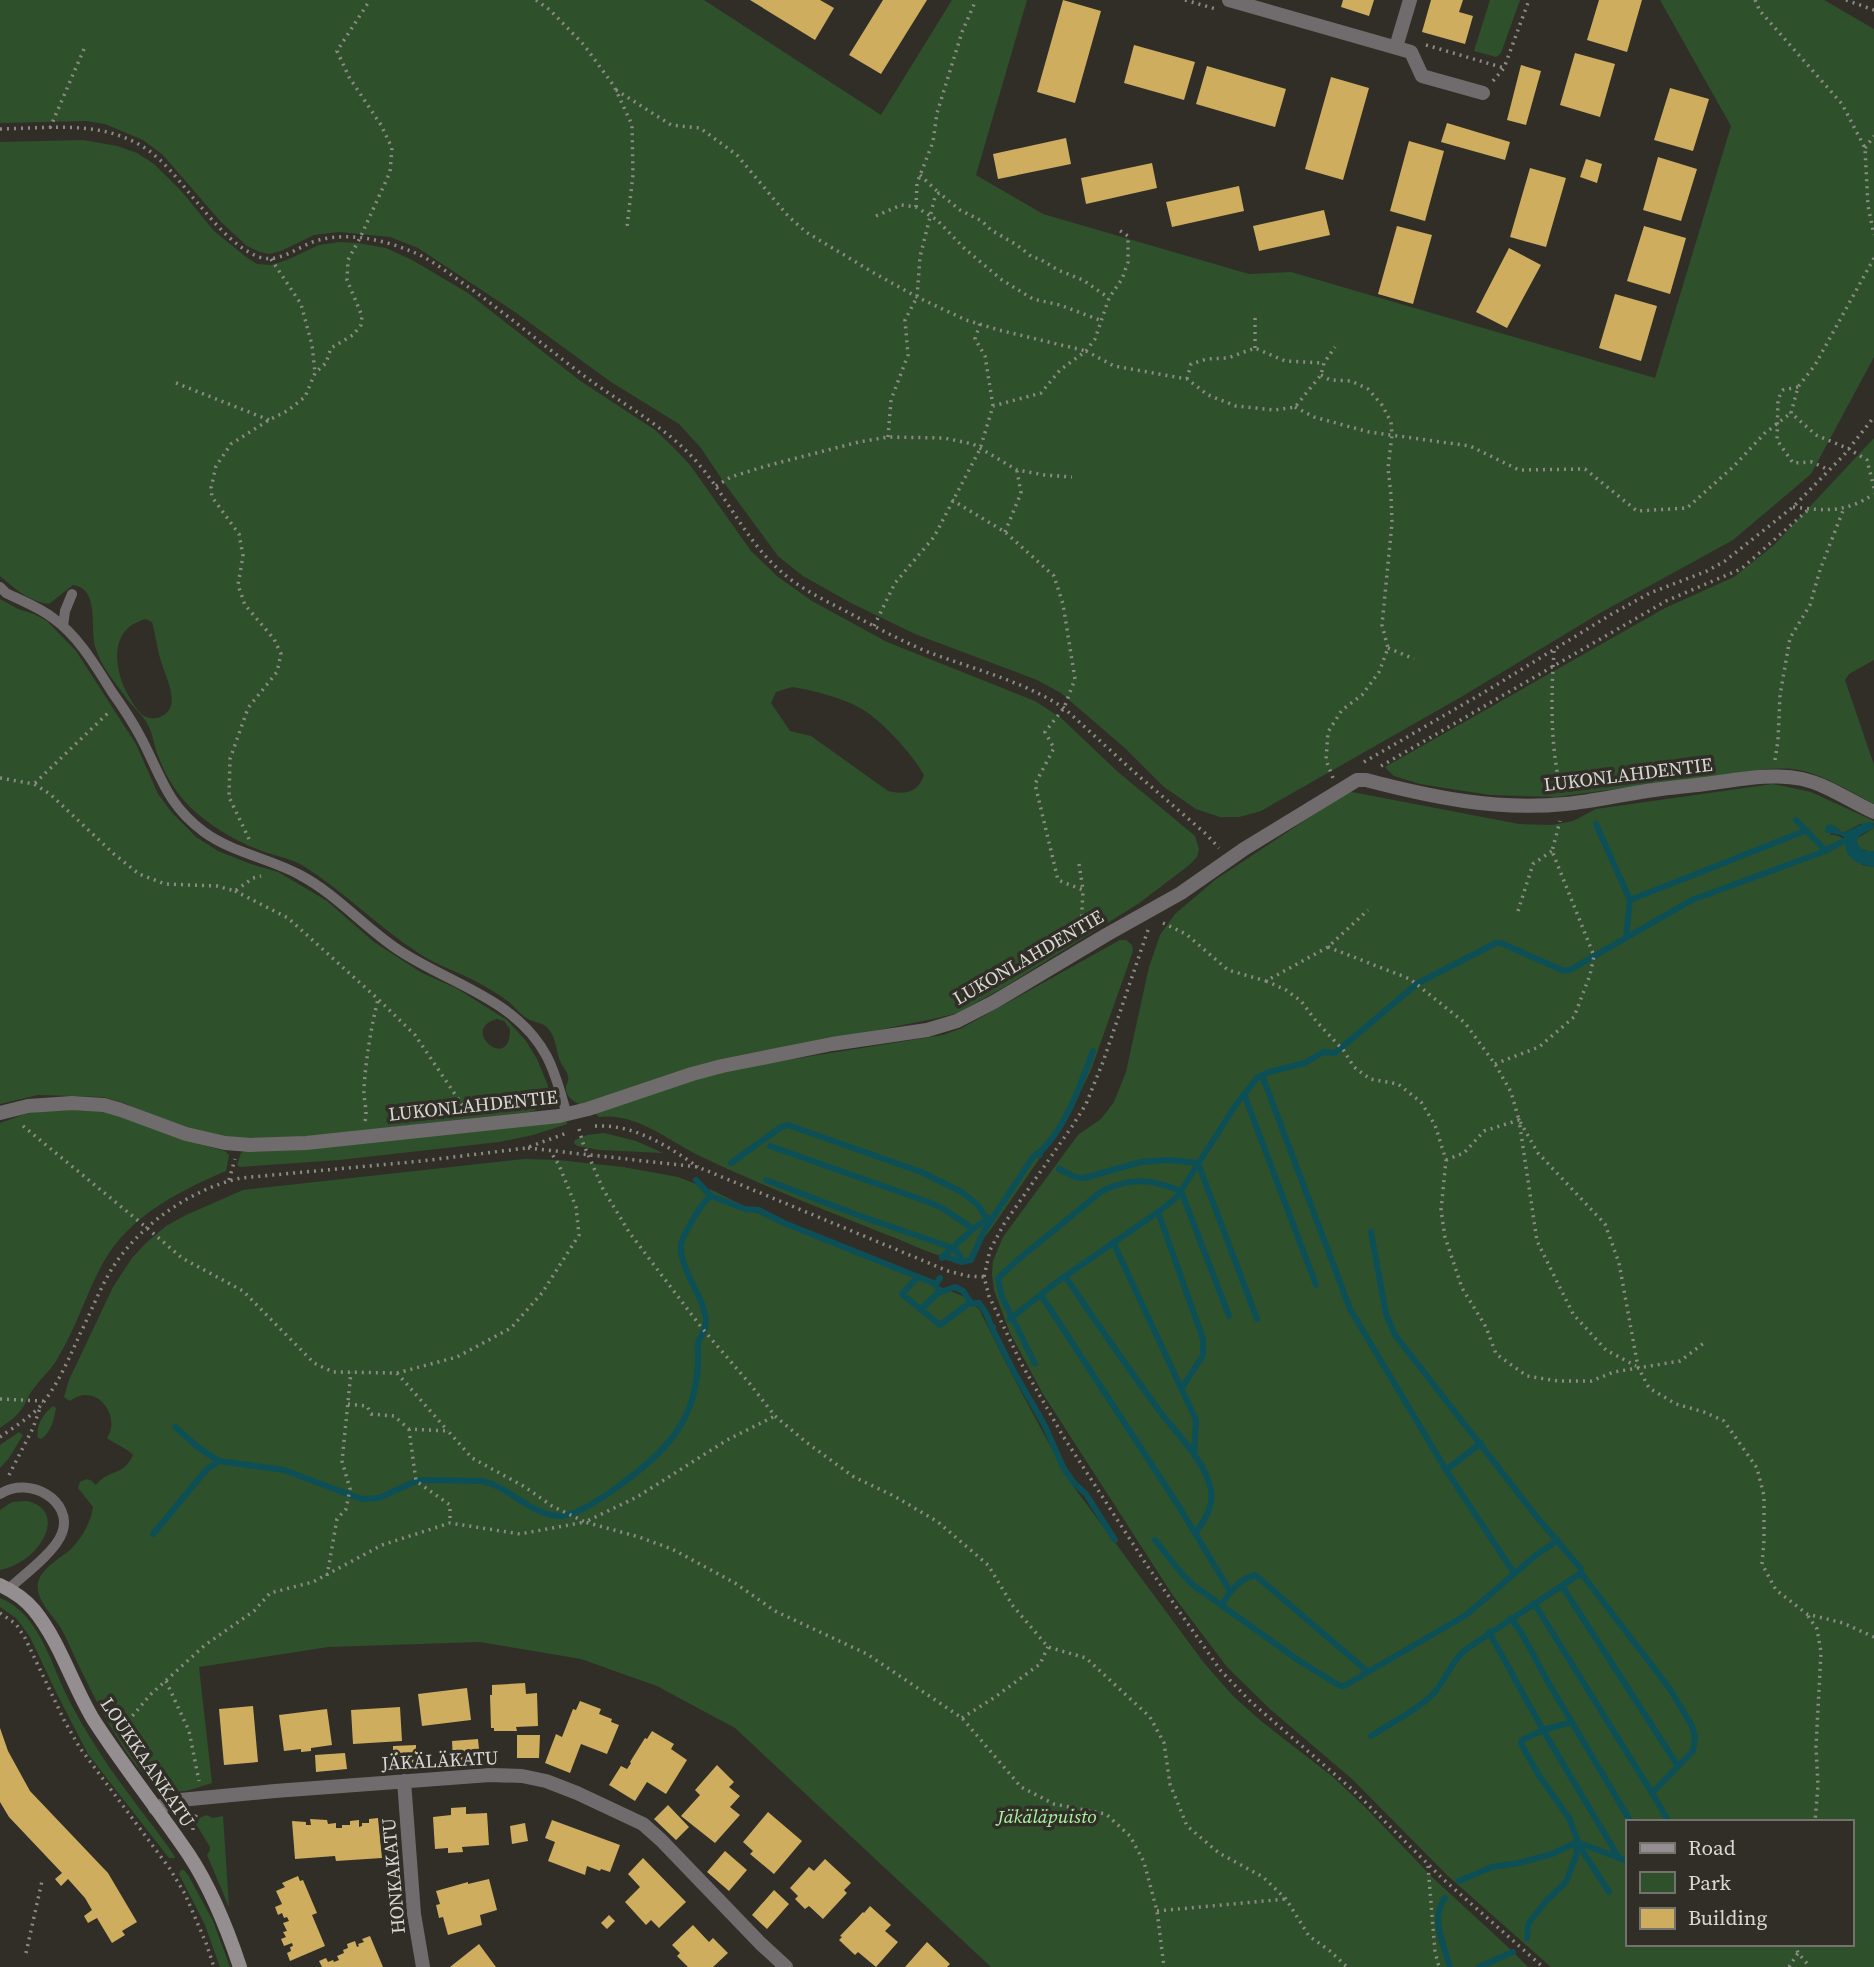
<svg xmlns="http://www.w3.org/2000/svg" width="1874" height="1967" font-family="'Source Serif 4',serif">
  <style>
    .green { fill: #2e512b; fill-rule: evenodd }
    .water { fill: #0d4f57 }
    .lines { fill: none; stroke-linecap: round; stroke-linejoin: round }
    .stream { stroke: #0d4f57; stroke-width: 6 }
    .building { fill: #cead5f }
    .path { stroke: #8c8a85; stroke-width: 3.5; stroke-dasharray: 2 5; stroke-linecap: butt }
    .lane { stroke: #706c6d; stroke-width: 10 }
    .street { stroke: #706c6d; stroke-width: 14 }
    .secondary { stroke: #958e90; stroke-width: 14 }
    .labels { text-anchor: middle; dominant-baseline: central; stroke-width: 7; stroke-linejoin: round; paint-order: stroke }
    .street-label { font-size: 19px; fill: #d8d7d3; stroke: #312e28 }
    .park-label { font-size: 19px; font-style: italic; fill: #aaf6a2; stroke: #312e28 }
  </style>
  <rect width="100%" height="100%" fill="#312e28"/>
  <!-- green -->
  <path class="green" d="M0,0H704L881,115L952,0H1027L976,175L1043,214L1249,274L1291,272L1655,378L1731,126L1660,0H1824L1874,29V357L1811,474L1733,540L1600,613L1461,697L1261,811L1239,817H1220L1196,809L1164,787L1126,749L1061,693L1037,680L915,634L851,603L803,576L778,556L725,484L701,448L679,424L611,382L515,312L418,248L390,237L339,232L314,235L281,251L269,254L260,252L247,246L221,222L163,155L143,140L105,124L86,121L0,123Z
    M1490,0H1520L1501,53L1496,57L1474,51Z
    M83,140L117,146L137,153L154,164L183,193L214,231L246,257L257,264L271,265L287,260L319,245L339,242L358,243L386,248L412,260L468,293L579,380L655,430L672,446L690,465L751,551L778,577L812,601L887,642L1035,701L1061,718L1118,772L1195,836L1199,849L1197,857L1188,866L1138,904L1006,986L958,1013L933,1019L737,1058L582,1105C574,1103 565,1096 566,1087C567,1081 569,1083 568,1077C568,1072 563,1067 561,1063C555,1050 557,1034 544,1025C538,1022 530,1021 525,1017C519,1013 515,1007 509,1002C498,994 485,986 473,980C456,971 437,965 420,954C379,928 344,891 302,865C289,858 275,856 262,851C235,841 210,826 190,807C176,793 166,776 159,758C154,747 153,733 147,723C142,714 133,707 127,699C116,683 101,667 96,649C89,630 101,589 73,585L49,604C30,602 15,589 0,576V142ZM146,619L152,622C156,636 157,650 162,664C166,679 183,708 160,717C155,719 149,719 144,716C137,711 132,702 128,695C113,668 109,628 146,619ZM792,687C813,690 847,699 865,711C886,725 912,754 924,775C918,793 905,795 888,791L811,736L790,731L771,703L776,692Z
    M1874,438V660L1849,674L1845,680L1874,765V804C1849,791 1822,773 1793,769C1784,768 1775,769 1766,769L1556,797L1490,795L1420,784L1394,776L1385,767L1665,608L1734,577L1774,545Z
    M0,599L18,609L34,614L47,621L76,651L136,744L158,794L173,814L196,837L218,851L251,864L278,872L307,889L327,901L374,942L422,973L456,988L507,1020L526,1041L537,1059L548,1086L547,1098L543,1103L534,1111L528,1112L295,1138L231,1139L206,1134L151,1115L124,1103L103,1097L38,1095L0,1104ZM497,1019L504,1021L510,1029C511,1074 458,1029 497,1019Z
    M1773,784L1811,792L1874,821V823L1860,824L1843,833L1834,826L1830,835C1846,833 1853,853 1862,865L1874,867V1967H1551L1448,1876L1352,1779L1270,1709L1227,1667L1172,1594L1043,1394L1010,1333L994,1290L992,1274L993,1261L1003,1237L1078,1135L1101,1119L1114,1102L1126,1072L1149,967L1160,935L1175,914L1215,880L1346,793L1352,792L1519,824L1552,825L1573,821L1596,809ZM1627,1822H1851V1944H1627Z
    M1874,828V851C1865,852 1857,849 1856,839Z
    M1120,940H1126L1132,945L1133,951L1091,1070L1068,1117L991,1229L966,1261C942,1260 912,1244 890,1236C827,1211 763,1186 702,1157C670,1142 637,1112 599,1117L595,1113L703,1076L749,1066L943,1035L962,1028Z
    M55,1109L108,1111L177,1138L225,1151L229,1155L226,1171C182,1190 137,1212 109,1253C89,1284 79,1322 60,1354C53,1368 43,1376 34,1388C28,1395 26,1404 20,1411C15,1418 7,1423 0,1428V1123L25,1114Z
    M566,1120L567,1124L533,1135L499,1142L339,1160L240,1167L237,1165L241,1153L244,1151Z
    M604,1133L636,1141L663,1153L600,1150L577,1146L574,1143L575,1140L587,1135Z
    M524,1159L558,1160L623,1167L678,1177L714,1191L776,1222L965,1297L979,1309L1008,1367L1068,1479L1204,1663L1233,1696L1261,1721L1333,1777L1366,1808L1432,1877L1509,1948L1528,1967H991L735,1728L657,1686L581,1659L480,1642L328,1647L199,1667L212,1783C196,1788 175,1797 160,1788C146,1780 136,1765 127,1753C109,1726 94,1697 80,1668C73,1654 67,1638 59,1625C51,1614 35,1598 38,1583C41,1568 61,1558 71,1549C82,1538 91,1522 93,1507L78,1488L80,1482C88,1477 90,1479 96,1485C110,1468 123,1477 133,1455C127,1448 115,1444 107,1438C122,1416 96,1381 70,1401L64,1397L69,1380L113,1287L132,1258L146,1243L166,1226L186,1215L243,1190Z
    M53,1406L56,1408C54,1419 51,1433 41,1439L38,1438C35,1426 44,1413 53,1406Z
    M19,1432L23,1435L9,1458L0,1468V1445Z
    M27,1501C62,1509 47,1544 25,1559C18,1564 9,1568 0,1570V1510L12,1502Z
    M0,1598C37,1612 50,1660 65,1692C75,1713 87,1733 100,1753C121,1786 146,1816 169,1848L175,1857L174,1858H169L88,1754L57,1694L30,1637L16,1618L0,1607Z
    M206,1815L213,1818L223,1816L229,1907L207,1855L210,1850V1847L196,1824L200,1818Z
    M181,1870H184L188,1875L213,1921L230,1967H220L205,1925L179,1874Z"/>
  <!-- water -->
  <path class="water" d="M1867,822H1873L1874,828L1860,835L1856,842L1864,851H1874V867C1864,866 1850,862 1846,850C1845,847 1847,842 1845,839C1842,832 1830,835 1825,832L1826,826L1831,824L1843,833Z"/>
  <g class="lines">
    <!-- stream -->
    <path class="stream" d="M1796,820L1826,851
      M1596,824L1630,900
      M1626,937L1630,900L1807,830
      M1262,1075L1350,1309L1446,1470L1514,1573
      M1244,1094L1316,1285
      M770,1146L931,1203L944,1209L973,1229
      M1038,1154C1066,1128 1080,1086 1093,1051
      M731,1163L781,1127L788,1125L921,1172L960,1191L978,1205L987,1219
      M1059,1169L1075,1177L1084,1178L1141,1162L1168,1160L1198,1163L1257,1319
      M696,1180L711,1196
      M766,1180L863,1217L953,1248L959,1254L961,1262
      M1158,1212L1203,1339V1355L1182,1388
      M1113,1242L1196,1420L1194,1455
      M942,1257L973,1229L989,1218
      M942,1258L944,1256L961,1262L971,1260L984,1231L1033,1157L1036,1154L1040,1155
      M1065,1276C1096,1322 1128,1368 1161,1413C1179,1436 1205,1461 1211,1490C1214,1507 1204,1520 1195,1534
      M918,1277L902,1294L940,1325L968,1304L979,1303L986,1313L992,1328L993,1327
      M938,1293L955,1287L963,1291L971,1303
      M1041,1295L1178,1505L1230,1591
      M921,1309L938,1293L936,1284L940,1278
      M1010,1319L1058,1281L1158,1212L1177,1197L1235,1106L1257,1078L1269,1072L1305,1063L1323,1052L1335,1053L1418,983L1496,943H1501L1564,971L1570,970L1692,900L1820,853L1852,837
      M992,1328L1014,1372L1044,1424L1064,1469L1074,1483L1086,1494L1115,1540
      M1035,1364L1002,1297L998,1278L1020,1258L1102,1191C1132,1177 1151,1179 1181,1191L1229,1316
      M175,1427L199,1448L219,1461
      M1446,1470L1481,1443
      M153,1534L207,1469L219,1461L284,1470L361,1499L379,1498L416,1481L424,1480L482,1481C510,1487 529,1514 559,1516C576,1517 610,1493 624,1482C657,1458 688,1429 695,1387C697,1378 698,1369 698,1361C699,1356 697,1350 698,1345C699,1335 707,1331 706,1320C704,1296 679,1269 681,1245C682,1237 688,1229 692,1221C697,1212 703,1202 711,1196L745,1209L759,1210L784,1223L936,1284
      M1155,1540L1177,1568L1193,1585L1298,1660L1340,1686H1344L1466,1615L1535,1556L1558,1540
      M1581,1573L1670,1689L1692,1726L1695,1737L1693,1751L1652,1793L1669,1822
      M1562,1586L1678,1766
      M1534,1603L1652,1793
      M1222,1606C1228,1592 1241,1578 1255,1575L1367,1671
      M1511,1618L1522,1634L1548,1682L1631,1822
      M1489,1632L1543,1730L1619,1858
      M1572,1722L1543,1730L1522,1740L1521,1744L1540,1777L1569,1818L1580,1847L1609,1892
      M1371,1736C1390,1723 1415,1712 1432,1695C1445,1682 1450,1663 1465,1650L1581,1573V1569L1536,1516L1395,1335L1386,1314L1371,1232
      M1577,1842L1627,1861
      M1459,1881L1492,1867L1519,1863L1552,1854L1577,1842
      M1445,1898C1430,1917 1444,1946 1450,1967
      M1527,1938L1528,1924L1546,1901L1566,1882L1576,1856L1577,1844
      M1479,1967L1513,1952"/>
  </g>
  <!-- building -->
  <path class="building" d="M750,0H820L834,8L815,40Z
    M883,0H927L881,74L849,55Z
    M1063,0L1101,11L1075,103L1037,92Z
    M1343,0H1374L1369,16L1341,7Z
    M1431,0H1463L1459,12L1473,16L1465,44L1422,32Z
    M1599,0H1642L1627,52L1587,40Z
    M1134,45L1195,62L1184,100L1124,83Z
    M1575,53L1615,64L1600,117L1560,105Z
    M1521,65L1541,71L1526,125L1507,120Z
    M1207,66L1286,89L1275,127L1196,104Z
    M1331,77L1369,88L1343,180L1305,169Z
    M1670,88L1709,99L1693,151L1654,140Z
    M1447,123L1510,142L1505,160L1441,142Z
    M1066,138L1071,164L998,179L993,154Z
    M1409,141L1444,151L1425,221L1390,211Z
    M1658,157L1697,169L1681,221L1643,210Z
    M1586,159L1602,164L1597,183L1580,177Z
    M1152,163L1157,188L1086,204L1081,178Z
    M1530,168L1566,178L1546,247L1510,237Z
    M1239,186L1244,211L1172,227L1166,202Z
    M1324,210L1330,235L1259,251L1253,226Z
    M1397,226L1432,235L1413,304L1378,294Z
    M1644,226L1686,238L1670,294L1627,281Z
    M1509,248L1541,265L1507,328L1476,312Z
    M1615,294L1657,306L1641,361L1599,348Z
    M525,1683L526,1694L537,1693L538,1726L516,1727L517,1731H494V1728H491L490,1695H492V1685Z
    M467,1688L471,1720L422,1726L418,1694Z
    M580,1701L601,1709L599,1714L612,1719L611,1722L619,1725L607,1754L581,1744L570,1773L545,1763L556,1734L562,1737L573,1709L576,1710Z
    M253,1706L258,1762L224,1765L219,1709Z
    M400,1707L402,1741L353,1744L351,1710Z
    M327,1709L332,1745L311,1748V1751L301,1752V1749L284,1751L279,1715Z
    M0,1728L8,1751L30,1791L108,1873L137,1922L122,1931L125,1935L112,1943L97,1918L88,1923L84,1916L92,1910L85,1898L68,1879L61,1886L55,1879L62,1873L9,1817L0,1802Z
    M652,1731L674,1744L671,1749L687,1760L666,1794L647,1782L635,1801L609,1785L621,1766L627,1769L631,1763L630,1762L645,1738L647,1739Z
    M517,1735H540L539,1758H517Z
    M478,1739L480,1759L453,1761L452,1741Z
    M416,1745V1764H393V1746Z
    M345,1753L347,1769L316,1772L315,1755Z
    M717,1765L734,1782L729,1787L740,1796L730,1807L740,1815L715,1843L681,1816L700,1795L695,1790Z
    M668,1805L689,1827L676,1840L654,1819Z
    M466,1807V1814L487,1813L489,1845L462,1847L463,1852L448,1853V1848L435,1849L433,1817L451,1815V1808Z
    M768,1812L802,1841L774,1874L750,1854L753,1851L743,1842Z
    M378,1818L382,1858L336,1861L335,1856L295,1859L292,1821L306,1822V1825H311L310,1819L327,1820L328,1824L336,1823V1828H342V1825H350V1821L359,1820V1827L362,1826V1823H369V1819Z
    M552,1820L620,1845L610,1872L601,1869L600,1871L587,1866L585,1875L548,1861L555,1842L545,1838Z
    M525,1823L528,1841L512,1844L510,1826Z
    M725,1851L747,1870L729,1891L707,1872Z
    M643,1858L686,1902L659,1928L651,1920L646,1925L625,1902L640,1887L628,1874Z
    M825,1859L851,1883L844,1890L847,1893L823,1919L809,1906L805,1909L795,1899L798,1896L790,1888L809,1867L814,1871Z
    M298,1876L300,1881L303,1880L317,1913L312,1915L325,1946L290,1961L287,1953L291,1951L290,1947L293,1946L292,1943L284,1946L281,1939L286,1937L283,1932L287,1931L283,1923L289,1921L287,1917L284,1918L282,1913L278,1915L275,1907L282,1904L276,1891L285,1887L282,1883Z
    M489,1879L497,1910L480,1915L482,1925L448,1935L443,1917L439,1918L436,1905L440,1904L436,1891L468,1882V1884Z
    M774,1890L789,1904L767,1929L752,1915Z
    M870,1906L891,1925L885,1931L898,1942L876,1967L858,1952L855,1955L839,1940L842,1937L840,1936L863,1912L864,1913Z
    M609,1915L615,1921L607,1929L601,1923Z
    M693,1925L709,1942L713,1938L728,1953L713,1967H688L677,1956L680,1953L672,1945Z
    M370,1936L383,1967H322L319,1961L326,1958L328,1962L333,1960L334,1962L339,1960L337,1956L344,1953L343,1950L348,1948L347,1944L355,1941L357,1947L359,1946L358,1944L364,1942L362,1939Z
    M927,1942L950,1964L947,1967H905Z
    M479,1944L496,1967H450Z"/>
  <g class="lines">
    <!-- path -->
    <path class="path" d="M536,0L550,10L584,45L614,86L632,125L633,175L627,227
      M1185,0L1216,9
      M1755,0L1760,11L1842,104L1865,148L1868,206L1874,235
      M1846,0L1874,10
      M1426,45L1504,68
      M1493,81L1504,68L1529,0
      M616,90L671,125L700,128L737,155L788,216L806,232L874,273L917,297L966,320L999,330L1086,351L1066,346
      M50,128L84,49
      M0,129C56,128 114,118 159,159C174,173 187,191 201,207C217,226 236,248 259,257C281,264 299,245 319,240C349,232 385,240 413,252C428,258 443,269 457,279C499,308 538,341 579,372C618,402 663,424 696,461C732,502 749,551 797,584C815,596 834,605 853,615C877,628 902,641 928,652C973,669 1023,681 1064,708L1133,771L1206,834L1219,848
      M1865,148L1874,136
      M920,175L939,193
      M916,207L917,183L933,142L937,113L962,32L976,0
      M876,216L901,205L916,207L937,220L965,249L1002,280L1033,299L1060,305L1102,321
      M1874,258L1815,365L1798,387L1791,413L1816,435L1849,449L1867,460L1874,488
      M271,259L301,304L312,345L315,372
      M980,324L975,339L985,356L993,406
      M1255,348V316
      M1086,351L1114,366L1187,379L1208,395L1236,406L1274,410L1295,407L1321,375L1324,363L1335,347
      M1321,375L1330,380L1351,381L1368,389L1382,405L1391,422L1392,435L1388,468L1391,495L1392,523L1382,625L1388,648L1379,672L1362,695L1342,710L1328,732L1326,760L1333,778
      M1187,379L1191,364L1207,359L1228,358L1255,348L1285,361L1324,363
      M176,383L269,420
      M1798,387L1783,390L1778,399L1777,440L1793,463L1812,462L1829,470
      M1295,407L1314,417L1369,432L1470,446L1519,470L1585,469L1637,511L1687,508L1733,467L1765,433L1791,413
      M888,437L891,400L908,355L905,320L917,297L920,257L935,197L939,193L960,210L982,221L991,230L1017,245L1032,257L1040,259L1058,270L1083,280L1109,298
      M716,486L731,477L766,466L859,442L888,437L944,438L973,444L1017,470L1045,475L1072,477
      M952,500L1005,532L1054,576L1063,604L1075,679L1064,708L1045,732L1054,748L1035,784L1058,880L1083,890L1081,930
      M1793,507C1826,511 1845,513 1874,494
      M1005,532L1021,493L1017,471
      M874,626L895,583L934,537L980,449L993,406L1041,393L1060,370L1086,351L1095,339L1109,298L1122,279L1128,262V236L1119,230
      M1388,648L1414,659
      M1554,651C1551,697 1550,746 1561,790
      M1775,760L1778,740L1780,695L1790,638L1810,605L1820,570L1844,508
      M1364,762L1488,690L1610,615L1650,593L1707,571L1725,561L1793,507L1844,455L1874,417
      M1381,766L1666,601L1741,569L1809,509
      M0,778L34,784L50,794L114,854L139,874L165,884L217,886L235,891L253,878L261,876
      M35,783L108,713
      M249,839L229,797L230,759L248,708L277,672L281,654L274,639L245,605L238,585L243,556L239,534L212,497L211,488L216,466L231,444L269,420L287,411L305,397L315,373L326,363L331,348L353,335L361,325L362,316L347,280L348,260L360,238L390,172L392,148L381,125L349,77L337,51L370,0
      M1079,864L1083,890
      M235,891L288,918L378,999L415,1035L465,1109
      M1518,911L1533,864L1552,851
      M1163,923L1186,934L1228,970L1266,981L1328,947L1368,910
      M1148,930L1103,1062L1086,1104L1073,1125L1004,1224L990,1250L984,1277L989,1296L1021,1363L1063,1436L1146,1564L1221,1671L1251,1702L1354,1791L1443,1879L1543,1967
      M1328,947L1410,979L1465,1023L1495,1064L1511,1092L1519,1120L1538,1153L1605,1224L1619,1263L1638,1367L1649,1388L1676,1404L1704,1412L1724,1421L1757,1468L1764,1496V1540L1762,1564L1776,1590L1807,1614L1843,1623L1874,1637
      M1266,981L1286,990L1301,1001L1316,1021L1344,1051L1354,1067L1370,1079L1398,1084L1421,1102L1435,1125L1446,1160L1441,1210L1445,1237L1462,1288L1486,1327L1496,1354L1527,1376L1558,1381H1591L1614,1372L1680,1361L1704,1343
      M1495,1064L1539,1047L1574,1017L1590,975L1594,956L1552,851L1560,821
      M365,1121C368,1110 363,1099 364,1088C366,1058 371,1028 378,999
      M23,1126L147,1228L182,1258L243,1291L314,1363L333,1372L397,1373L457,1357L511,1328L542,1293L579,1235L576,1207L559,1165L550,1151
      M595,1126C634,1124 666,1145 698,1167
      M579,1129L583,1143L603,1189L629,1232L701,1327L750,1384L775,1416L806,1442L854,1477L894,1496L938,1522L988,1565L1013,1606L1048,1647L1086,1658L1150,1717L1164,1743L1170,1784L1187,1826L1219,1853L1263,1877L1286,1899L1309,1936L1330,1951L1347,1967
      M528,1148L698,1167L948,1271L968,1276L984,1277
      M1446,1160L1464,1153L1484,1131L1519,1120L1537,1241L1573,1314L1606,1350L1636,1366
      M229,1180L235,1159
      M397,1373L448,1431
      M0,1399L43,1401
      M348,1404L367,1406L371,1414L394,1416L409,1429L448,1431L472,1458L525,1487L552,1506L585,1522L637,1497L727,1440L775,1416
      M409,1429L416,1481L450,1505V1523
      M0,1437C14,1427 31,1417 42,1404C59,1383 69,1358 80,1334C91,1312 100,1288 113,1267C141,1224 191,1189 241,1178L422,1161L526,1148L567,1133
      M9,1475L33,1428L41,1405
      M327,1576L337,1519L346,1509L350,1489L342,1461L351,1372
      M0,1613L16,1624L25,1638L65,1722L80,1748L170,1869L185,1894L206,1943L214,1967
      M1808,1616L1817,1629L1821,1652L1816,1747L1818,1785L1815,1822
      M166,1681L189,1731L199,1781
      M962,1718L995,1697L1040,1664L1048,1647
      M119,1732L150,1695L205,1645L254,1611L270,1593L313,1582L382,1545L450,1523L520,1534L585,1522L639,1537L672,1549L735,1583L775,1611L867,1654L962,1718L1021,1787L1054,1804L1106,1814L1130,1836L1144,1862L1157,1911L1164,1967
      M193,1830V1821L197,1814
      M1428,1866L1435,1952L1439,1967
      M1157,1911L1286,1899
      M1795,1944L1798,1953L1810,1967
      M26,1953L42,1881
      M1789,1967L1798,1953"/>
    <!-- lane -->
    <path class="lane" d="M0,587L6,593C22,601 39,607 53,618C79,637 95,665 112,692C122,706 132,721 140,736C161,775 166,804 204,832C233,853 269,858 300,875C336,894 363,926 397,949C447,983 515,998 546,1055C556,1073 561,1095 567,1115
      M63,626L65,611L72,594
      M0,1494C29,1475 74,1501 62,1533C56,1551 23,1576 8,1589"/>
    <!-- street -->
    <path class="street" d="M1229,0L1411,52L1422,76L1483,93
      M1396,47L1410,0
      M0,1113L28,1106L72,1103L104,1105L121,1110L186,1134L225,1143L250,1145L306,1143L559,1116L588,1109L692,1074L722,1066L832,1044L927,1030L957,1021L994,1002L1106,935L1181,893L1244,849L1357,780H1366C1431,797 1497,811 1565,804C1595,801 1624,794 1654,790C1673,787 1693,786 1712,783C1742,779 1772,773 1802,779C1828,785 1850,801 1874,812
      M404,1781L414,1914L423,1967
      M155,1808L180,1800L275,1791L490,1775L522,1776L546,1781L577,1793L643,1824L661,1840L760,1943L786,1967"/>
    <!-- secondary -->
    <path class="secondary" d="M0,1585C13,1591 25,1599 34,1610C60,1642 72,1684 93,1719C123,1766 158,1809 189,1855C212,1890 227,1928 240,1967"/>
  </g>
  <g class="labels">
    <!-- street labels -->
    <g class="street-label">
      <text transform="translate(1628 774) rotate(-7)">LUKONLAHDENTIE</text>
      <text transform="translate(1028 957) rotate(-30)">LUKONLAHDENTIE</text>
      <text transform="translate(473 1105) rotate(-6)">LUKONLAHDENTIE</text>
      <text transform="translate(440 1760) rotate(-3)">JÄKÄLÄKATU</text>
      <text transform="translate(148 1762) rotate(56)">LOUKKAANKATU</text>
      <text transform="translate(393 1876) rotate(-95)">HONKAKATU</text>
    </g>
    <!-- park labels -->
    <g class="park-label">
      <text x="1047" y="1816">Jäkäläpuisto</text>
    </g>
  </g>
  <!-- legend -->
  <rect x="1626" y="1820" width="228" height="126" fill="#312e28" stroke="#74726c" stroke-width="2"/>
  <rect x="1640" y="1843" width="35" height="10" fill="#958e90" stroke="#74726c" stroke-width="2"/>
  <text x="1688" y="1855" font-size="21" fill="#d8d7d3">Road</text>
  <rect x="1640" y="1872" width="35" height="21" fill="#2e512b" stroke="#74726c" stroke-width="2"/>
  <text x="1688" y="1890" font-size="21" fill="#d8d7d3">Park</text>
  <rect x="1640" y="1908" width="35" height="21" fill="#cead5f" stroke="#74726c" stroke-width="2"/>
  <text x="1688" y="1925" font-size="21" fill="#d8d7d3">Building</text>
</svg>
